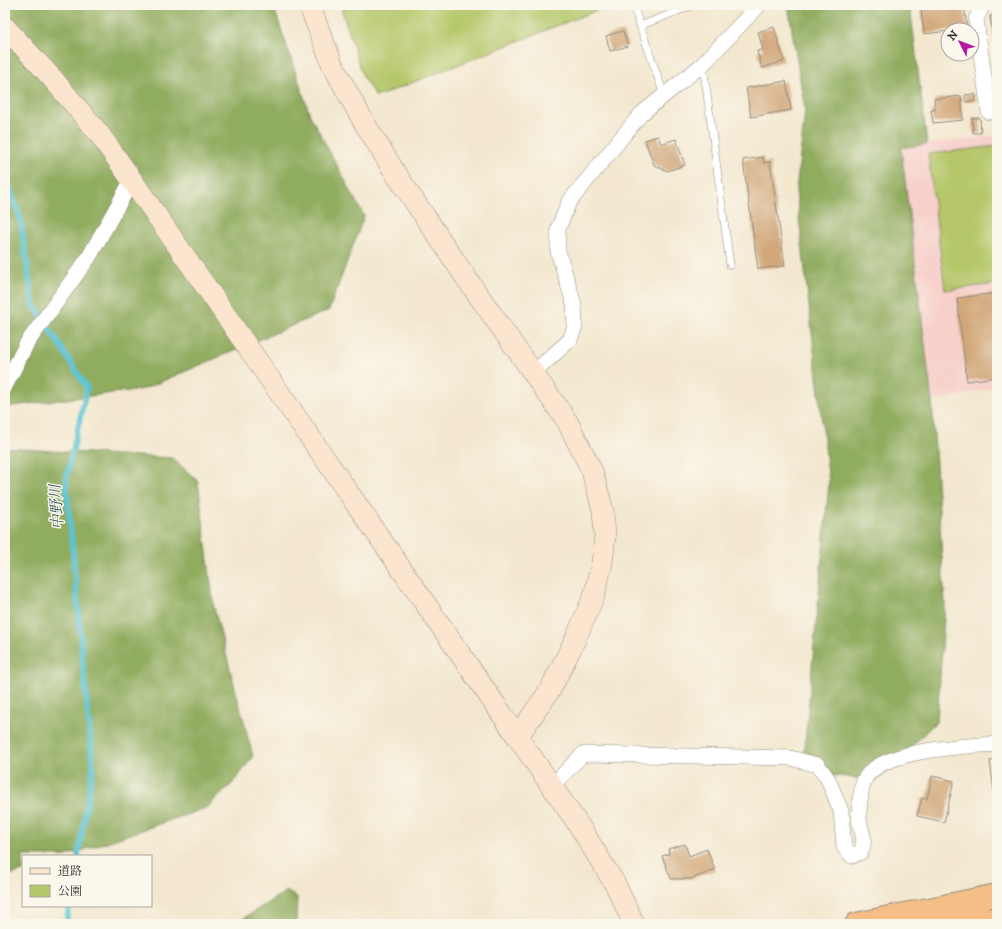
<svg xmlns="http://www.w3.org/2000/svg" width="1002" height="929" font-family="'IM FELL DW Pica','Noto Serif JP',serif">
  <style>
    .built { fill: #f7d0ca }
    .green { fill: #b5c76b; stroke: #70794b }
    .forest { fill: #90ac5f; stroke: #5e6c45 }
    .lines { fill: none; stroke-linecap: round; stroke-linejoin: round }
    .stream { stroke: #59c3d4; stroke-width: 5.5 }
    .building { fill: #d2a87a }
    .lane-casing { stroke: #8f8a7d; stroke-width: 8 }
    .street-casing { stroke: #8f8a7d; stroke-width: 16 }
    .secondary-casing { stroke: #8f8a7d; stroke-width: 22 }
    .highway-casing { stroke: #8f8a7d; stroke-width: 24 }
    .lane { stroke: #fff; stroke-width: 7 }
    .street { stroke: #fff; stroke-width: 15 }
    .secondary { stroke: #fbe5cf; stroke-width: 21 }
    .highway { stroke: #f6be87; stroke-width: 22 }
    .labels { text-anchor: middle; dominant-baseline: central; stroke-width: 3; stroke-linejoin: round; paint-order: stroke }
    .water-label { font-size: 15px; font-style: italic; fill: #39595e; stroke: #fbf7ec }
  </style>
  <rect width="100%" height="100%" fill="#fbf7ec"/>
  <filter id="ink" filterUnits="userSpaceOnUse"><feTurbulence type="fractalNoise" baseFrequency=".025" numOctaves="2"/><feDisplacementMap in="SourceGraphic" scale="8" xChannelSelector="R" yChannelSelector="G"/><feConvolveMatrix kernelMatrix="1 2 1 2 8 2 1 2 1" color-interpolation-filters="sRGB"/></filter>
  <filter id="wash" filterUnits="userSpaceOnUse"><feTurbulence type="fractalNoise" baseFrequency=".012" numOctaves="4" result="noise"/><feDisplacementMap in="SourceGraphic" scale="16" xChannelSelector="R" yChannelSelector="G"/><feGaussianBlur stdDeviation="0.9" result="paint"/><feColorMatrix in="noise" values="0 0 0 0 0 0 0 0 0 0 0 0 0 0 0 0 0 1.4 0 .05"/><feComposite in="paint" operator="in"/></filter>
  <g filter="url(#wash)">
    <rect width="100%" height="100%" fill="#f3e8cf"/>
    <!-- built -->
    <path class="built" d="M997,135V387L932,402L901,147Z"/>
    <!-- green -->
    <path class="green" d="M340,5H610L376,97L363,77Z
      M997,146V284L945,290L928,154Z"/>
    <!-- forest -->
    <path class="forest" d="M5,5H273L310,115L364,216L329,310L144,389L5,407Z
      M788,5H910L927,144L901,148L932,402L945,604L937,721L877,781L832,775L804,755L829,483L796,191L805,111Z
      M5,448L172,458L198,481L214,608L253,756L235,781L206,808L66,856H23V871L5,877Z
      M286,891L297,897L296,924H235Z"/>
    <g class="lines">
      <!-- stream -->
      <path class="stream" d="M5,175L20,218L33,304L87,388L66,480L93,768L78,856
        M66,924L69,906"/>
    </g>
    <g id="blocks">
      <!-- building -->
      <path class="building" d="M961,5H964L967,29L948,30V31L924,34L921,10Z
        M997,15V58H996L990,16Z
        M774,27L784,61L762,68L757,51L763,50L758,32Z
        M623,31L628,46L610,51L606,36Z
        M997,62V70H994L993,63Z
        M786,81L791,110L751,117L746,88Z
        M975,94L976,101L966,102L965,95Z
        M961,96L963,120L933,123L931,110H935L934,99Z
        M972,118H980L981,133H973Z
        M658,136L661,144L676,139L685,165L667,171L654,165L645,140Z
        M763,157L764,163L770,162L785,266L758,269L743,160Z
        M997,293V377L967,381L957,298Z
        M997,760V798L995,799L990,761Z
        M932,776L954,781L944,822L917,816L922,798L927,799Z
        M685,844L689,856L707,849L715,870L691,879H671L662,856L669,854L668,849Z"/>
    </g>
  </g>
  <g filter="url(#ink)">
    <use href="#blocks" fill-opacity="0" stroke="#8f8a7d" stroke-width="1"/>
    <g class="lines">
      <!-- lane casing -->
      <g class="lane-casing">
        <path id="lane" d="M633,5L664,95
          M670,5L673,13
          M640,26L693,5
          M703,64L730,265"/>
      </g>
      <!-- street casing -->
      <g class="street-casing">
        <path id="street" d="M983,5L976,19L989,112
          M533,373L570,340L575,326L574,304L558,251V229L569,202L641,114L703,64L759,5
          M5,386L27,343L89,257L132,180
          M552,786L583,754L790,758L818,765L828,779L841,811L844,847L852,856L861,852C868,834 859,832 859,816C859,809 861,789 863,783C874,749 967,746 997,744"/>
      </g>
      <!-- secondary casing -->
      <g class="secondary-casing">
        <path id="secondary" d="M309,5L333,66L362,119L396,174L469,282L567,421L592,471L603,510L605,536L602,563L594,596L575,640L550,690L518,736
          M5,27L52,78L100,135L132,180L580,827L615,884L634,924"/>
      </g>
      <!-- highway casing -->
      <g class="highway-casing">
        <path id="highway" d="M856,924L997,895
          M911,924L997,919"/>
      </g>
      <!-- lane -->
      <use href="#lane" class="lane"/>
      <!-- street -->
      <use href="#street" class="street"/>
      <!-- secondary -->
      <use href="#secondary" class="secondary"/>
      <!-- highway -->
      <use href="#highway" class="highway"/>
    </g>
  </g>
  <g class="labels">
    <!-- water labels -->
    <g class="water-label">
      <text transform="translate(57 507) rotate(-94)">中野川</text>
    </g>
  </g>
  <!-- margin -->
  <rect width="1002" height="929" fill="none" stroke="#fbf7ec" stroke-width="20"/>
  <!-- legend -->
  <rect x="22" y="855" width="130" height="52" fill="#fbf7ec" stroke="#a8a59f"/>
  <rect x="30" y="868" width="20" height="6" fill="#fbe5cf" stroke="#a8a59f"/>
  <text x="58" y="875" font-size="12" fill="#2b2b2b">道路</text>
  <rect x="30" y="885" width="20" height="12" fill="#b5c76b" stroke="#a8a59f"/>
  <text x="58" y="895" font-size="12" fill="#2b2b2b">公園</text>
  <!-- north arrow -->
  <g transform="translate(960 42) rotate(312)"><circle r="19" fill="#fbf7ec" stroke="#a8a59f"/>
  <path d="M0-3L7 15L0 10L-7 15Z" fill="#b5179e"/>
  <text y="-6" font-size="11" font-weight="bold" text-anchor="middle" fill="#2b2b2b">N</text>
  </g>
</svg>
